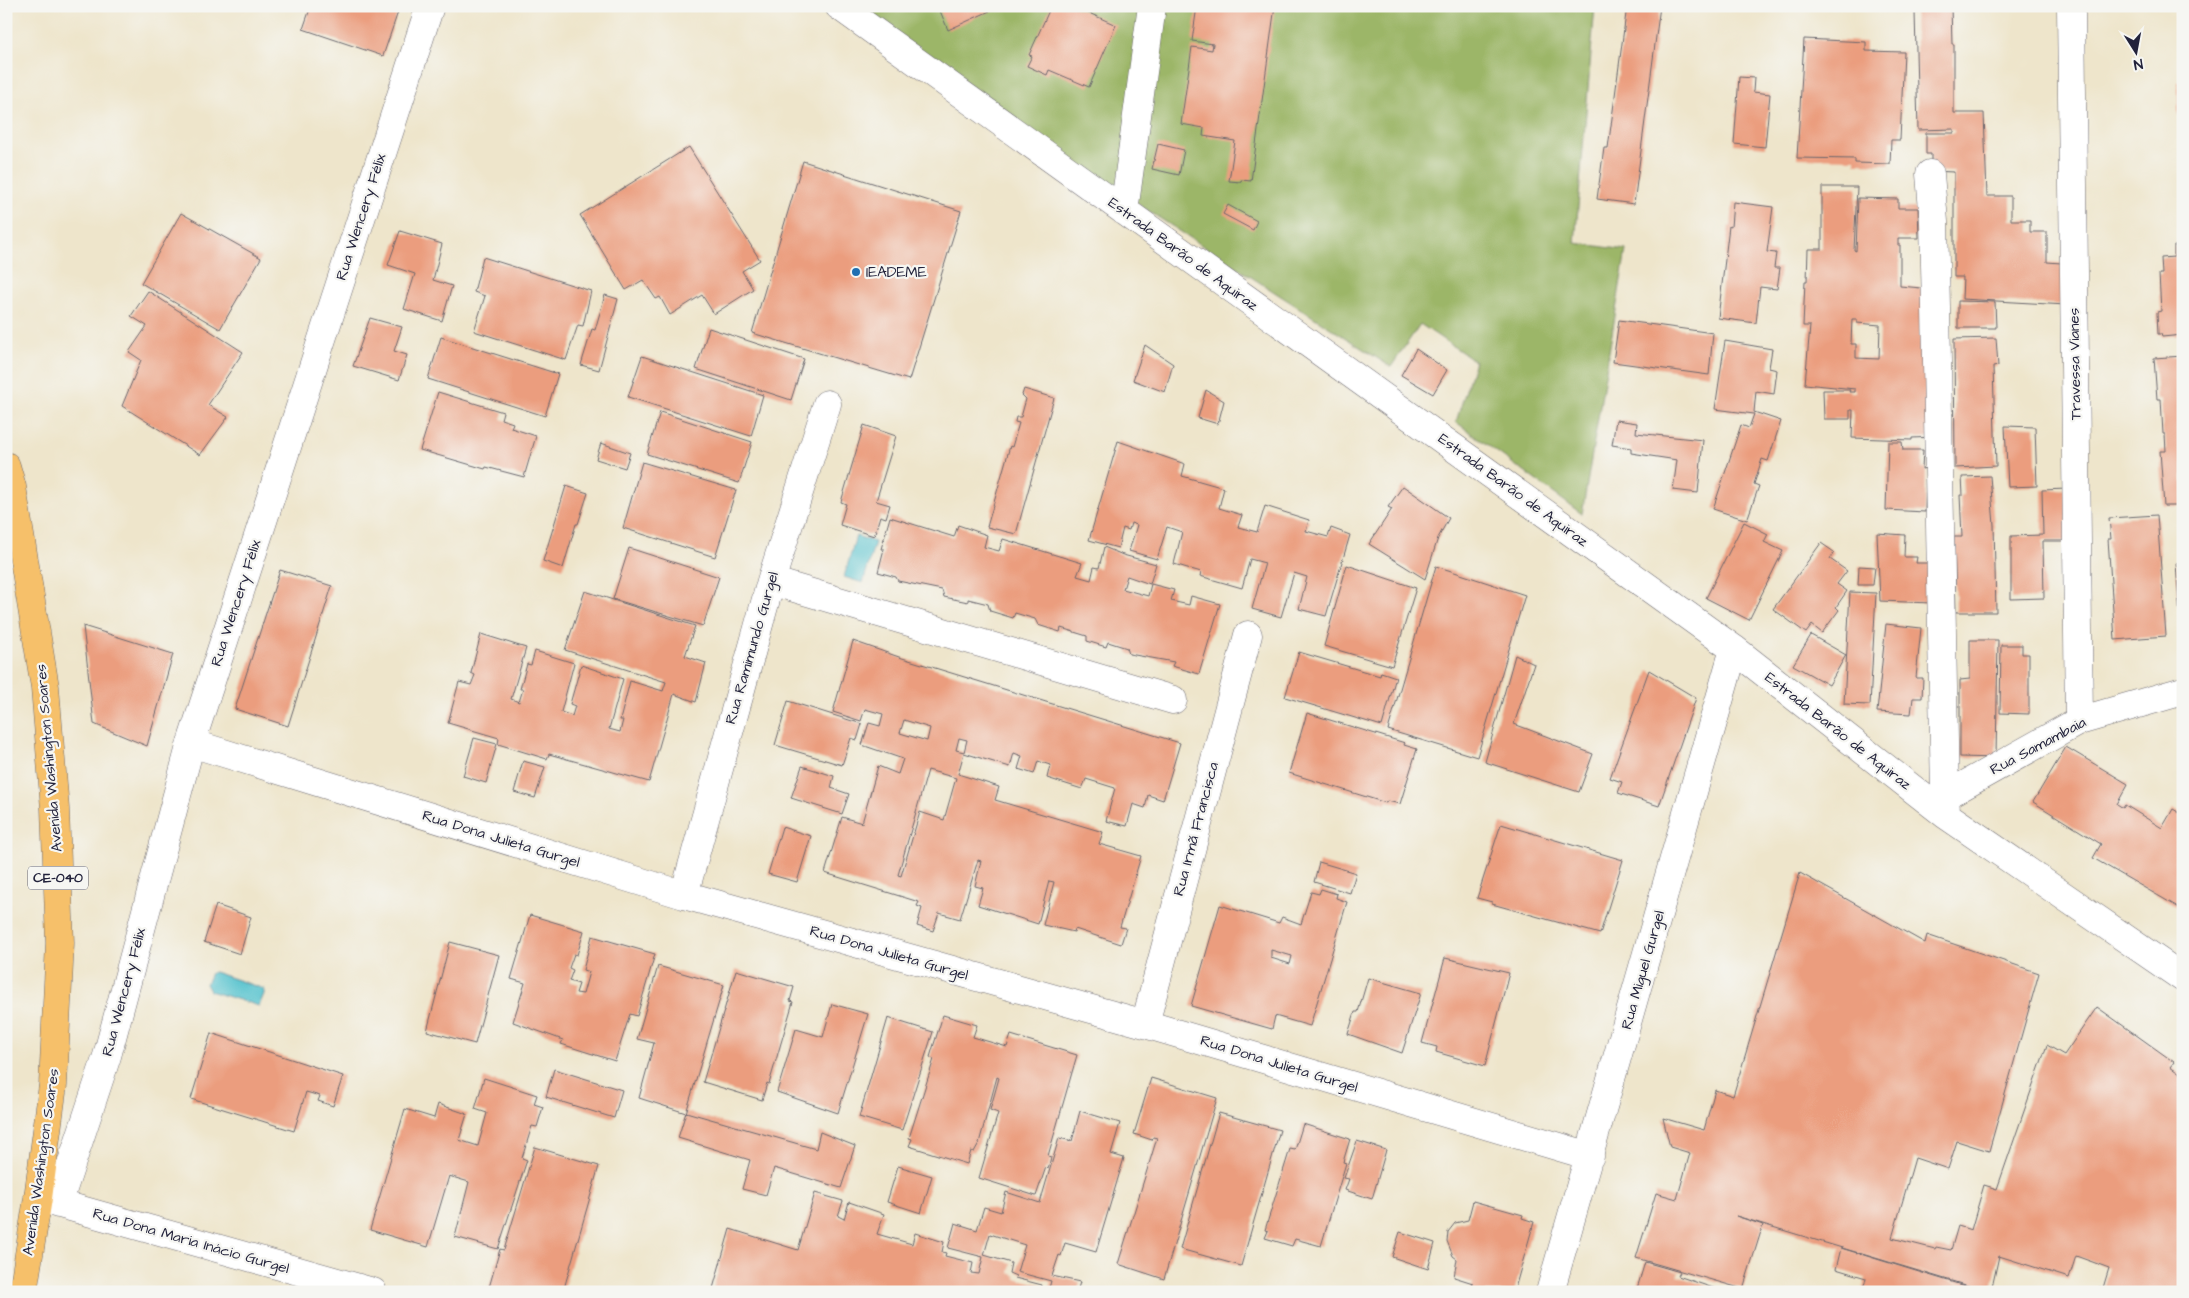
<svg xmlns="http://www.w3.org/2000/svg" width="2189" height="1298" font-family="'Architects Daughter',sans-serif">
  <style>
    .forest { fill: #9cb667; stroke: #5f6c51 }
    .water { fill: #55c2ce; stroke: #3c7284 }
    .building { fill: #eb9d7e; fill-rule: evenodd }
    .lines { fill: none; stroke-linecap: round; stroke-linejoin: round }
    .minor-casing { stroke: #69666d; stroke-width: 29 }
    .highway-casing { stroke: #69666d; stroke-width: 29 }
    .minor { stroke: #fff; stroke-width: 28 }
    .highway { stroke: #f6c06b; stroke-width: 28 }
    .poi-dot { fill: #1f6fb2; stroke: #f6f6f2; stroke-width: 2 }
    .labels { text-anchor: middle; dominant-baseline: central; stroke-width: 4.5; stroke-linejoin: round; paint-order: stroke }
    .shield { fill: #f6f6f2; stroke: #626272; stroke-width: 1 }
    .shield-label { font-size: 14px; font-weight: bold; fill: #22223b }
    .street-label { font-size: 15px; fill: #22223b; stroke: #f6f6f2 }
    .poi-label { font-size: 15px; fill: #22223b; stroke: #f6f6f2; text-anchor: start }
  </style>
  <rect width="100%" height="100%" fill="#f6f6f2"/>
  <filter id="ink" filterUnits="userSpaceOnUse"><feTurbulence type="fractalNoise" baseFrequency=".02" numOctaves="2"/><feDisplacementMap in="SourceGraphic" scale="10" xChannelSelector="R" yChannelSelector="G"/><feConvolveMatrix kernelMatrix="1 2 1 2 8 2 1 2 1" color-interpolation-filters="sRGB"/></filter>
  <filter id="wash" filterUnits="userSpaceOnUse"><feTurbulence type="fractalNoise" baseFrequency=".0096" numOctaves="4" result="noise"/><feDisplacementMap in="SourceGraphic" scale="20" xChannelSelector="R" yChannelSelector="G"/><feGaussianBlur stdDeviation="1.12" result="paint"/><feColorMatrix in="noise" values="0 0 0 0 0 0 0 0 0 0 0 0 0 0 0 0 0 1.4 0 .05"/><feComposite in="paint" operator="in"/></filter>
  <g filter="url(#wash)">
    <rect width="100%" height="100%" fill="#eee5cb"/>
    <!-- forest -->
    <path class="forest" d="M830,6H1595L1575,243L1626,250L1582,514L1456,422L1475,361L1420,324L1391,367Z"/>
    <!-- water -->
    <path class="water" d="M856,536L875,542L863,583L844,577Z
      M214,972L264,989V994L259,1006L210,991L206,984L211,973Z"/>
    <g id="blocks">
      <!-- building -->
      <path class="building" d="M311,6H400L383,56L303,29Z
        M938,6H991L992,10L948,30Z
        M1051,6H1073L1116,25L1089,87L1049,70L1047,75L1027,66L1032,56L1029,55Z
        M1197,6H1275L1251,181L1241,180V182L1229,181L1235,141L1203,136L1204,128L1181,124L1192,47L1212,50L1213,44L1192,41Z
        M1627,6H1660L1634,204L1597,199L1604,148H1608Z
        M1924,6H1951L1952,44H1954V113H1984L1987,196H2011V220H2030V232H2047V262L2061,263L2066,305L1962,299L1963,277H1954V172L1931,171V154H1926V133H1954V129L1918,130L1915,12L1924,11Z
        M1804,39L1866,42V51L1904,52L1900,140H1891L1890,164L1855,163V159L1797,158Z
        M1739,77L1754,78L1753,92L1770,94L1765,147L1734,144Z
        M2178,82H2183V115H2178Z
        M1158,144L1184,150L1179,175L1152,169Z
        M689,147L760,260L742,271L753,289L714,314L702,295L670,315L660,297L656,299L643,280L626,290L580,215Z
        M803,161L961,211L909,380L752,333Z
        M1822,187H1857L1854,250L1856,251L1858,198L1898,199V208H1918L1919,238H1898V245H1900V286L1932,289L1935,437L1912,438V440L1852,438L1853,410H1850V419H1824L1823,390H1850L1849,392H1855V389L1805,384L1810,326H1803L1805,281H1807L1808,249H1822ZM1852,319H1857V323L1880,325L1879,359L1856,358V344H1851Z
        M1733,202L1773,207L1767,252L1776,253L1774,268H1780L1777,289L1760,287L1756,323L1718,318L1729,226L1731,227Z
        M1228,205L1257,221L1253,230L1223,214Z
        M181,213L261,258L220,329L141,283Z
        M400,231L442,244L433,280L452,286L442,321L404,309L415,274L388,265Z
        M2174,246H2183V335L2162,337L2161,334H2158L2157,312L2161,311L2159,274H2162L2161,258L2174,257Z
        M483,257L591,291L583,326L578,325L566,360L474,331L485,296L474,292Z
        M148,291L243,352L208,405L228,417L200,455L122,406L141,360L129,352L147,326L131,316Z
        M605,295L618,299L599,370L581,365L592,329L595,330Z
        M1958,301L1995,302L1996,328H1958Z
        M370,318L402,327L394,351L407,355L399,380L353,366Z
        M1619,320L1713,333L1709,375L1613,362Z
        M709,328L804,359L791,400L696,369Z
        M441,337L558,374L545,416L428,379Z
        M1996,338L1998,366L1993,367L1996,466L1955,468L1954,339Z
        M1725,341L1772,349L1769,368L1777,370L1774,394L1756,391L1754,412L1781,421L1768,461L1762,459L1754,484L1759,486L1747,520L1713,509L1741,425L1749,428L1754,414L1715,409Z
        M1145,345L1173,364L1165,392L1133,380Z
        M1416,349L1447,370L1433,394L1401,375Z
        M642,356L763,395L751,436L628,397Z
        M2183,356V506H2164L2160,451H2166L2165,434H2163L2161,399H2157L2154,358Z
        M1024,389L1054,398L1016,534L987,527L1010,446L1012,447L1019,423L1015,422L1016,417H1021L1026,399L1022,395Z
        M1206,390L1224,401L1218,424L1198,418Z
        M438,392L503,412L501,419L513,423L511,428L536,436L524,477L486,467L485,469L420,450Z
        M660,412L752,442L739,483L647,454Z
        M1616,420L1637,423L1636,433L1703,440L1698,493L1673,490L1677,460L1631,453V448L1612,445Z
        M864,425L896,436L876,501L890,505L886,518L880,516L874,536L840,525L846,504L841,502Z
        M2005,426L2035,427L2037,486L2008,487Z
        M1118,441L1185,464L1182,476L1224,488L1219,508L1242,515L1238,527L1257,532L1265,506L1309,520L1306,531L1328,537L1331,528L1350,535L1326,616L1299,609L1307,577L1294,573L1281,617L1252,609L1265,563L1250,559L1242,588L1200,576L1201,572L1174,564L1182,532L1167,527L1157,559L1129,551L1137,525L1131,523L1129,530L1123,528L1118,548L1089,540Z
        M1888,442H1902L1903,450H1923L1922,469L1926,468L1925,512L1886,510Z
        M601,443L630,453L625,468L596,459Z
        M642,462L736,490L715,557L623,528Z
        M1990,476L1994,525L1996,612H1956L1954,537H1962L1960,495H1963L1962,477Z
        M566,486L588,493L578,524H576L563,568L543,561Z
        M1403,486L1449,518L1438,538L1425,579L1369,544L1392,509L1388,507Z
        M2067,489L2068,541H2043L2044,598L2011,599V536L2043,535L2042,490Z
        M2157,515L2166,636L2115,640L2108,539H2111L2109,518Z
        M890,517L954,537L958,525L987,535L984,547L999,551L1003,539L1082,563L1077,576L1091,580L1094,567L1099,568L1104,547L1123,555L1156,564L1150,584L1127,576L1123,589L1148,596L1151,584L1174,590L1171,601L1189,605L1191,596L1220,604L1199,674L1172,666L1174,662L1129,654L1127,648L1108,642L1106,647L1087,641V636L1061,628L1060,632L1038,625L1035,619L1015,613L1013,618L990,611L988,604L968,599V602L944,597L942,590L898,581L896,577L878,572L884,549H881Z
        M1744,522L1768,534L1764,542L1783,551L1749,620L1706,598Z
        M1877,533L1905,535L1904,557H1917L1916,563H1933L1932,603L1880,601Z
        M1821,543L1834,552L1830,559L1847,571L1837,584L1847,591L1836,607L1839,610L1822,633L1812,625L1806,633L1773,609Z
        M629,548L719,577L703,626L613,599Z
        M2183,562V633H2181L2176,563Z
        M1347,565L1416,588L1392,666L1324,646Z
        M1436,566L1525,595L1477,757L1388,730Z
        M1859,566L1875,567L1873,585H1858Z
        M280,570L332,586L288,726L235,709Z
        M585,591L695,626L685,656L706,663L696,702L674,694L649,782L549,754L547,759L498,744L499,738L448,723L459,682L471,685L475,675L471,673L481,634L526,648L511,699L519,702L523,689H520L527,664L531,665L535,651L574,663L561,712L572,716L575,706L570,704L581,665L623,679L609,729L620,732L623,720H620L630,681L663,691L666,682L565,650Z
        M1850,592L1876,593L1870,705L1844,704Z
        M1886,624L1921,628L1916,678H1923L1922,698H1913L1911,714L1877,712Z
        M83,626L173,654L147,746L94,724Z
        M1811,635L1846,655L1829,685L1793,665Z
        M1970,640H1998L1996,758L1960,757V680L1970,679Z
        M853,641L899,657L1180,743L1163,800L1148,795L1145,808L1133,804L1127,826L1106,821L1115,788L1086,779L1082,789L1047,778L1050,765L1038,761L1034,774L1018,769L1022,756L1014,753L1010,767L964,753L958,774L999,787L995,800L1103,832L1099,844L1141,856L1120,927L1126,928L1121,944L1075,929L1074,932L1043,925L1054,882L1049,881L1038,924L978,905L983,888L975,886L981,861L978,860L960,919L939,913L933,931L917,926L922,908L917,906L919,902L825,873L842,817L862,823L878,766L898,774L903,759L862,745L869,723L880,726L883,714L865,709L861,721L833,712ZM904,720L930,728L927,741L900,733ZM959,738L967,740L964,752L956,750ZM928,770L956,778L944,820L920,812L901,876L898,875Z
        M2001,645H2022V654H2029V714L2000,713Z
        M1299,652L1380,676L1381,672L1396,677L1382,726L1285,697Z
        M1515,655L1534,664L1514,724L1593,754L1579,792L1485,762Z
        M1649,670L1696,698L1659,806L1618,793L1622,782L1610,778Z
        M788,701L862,724L857,740L851,738L842,765L775,745Z
        M1307,713L1405,743L1404,745L1417,749L1400,804L1387,801L1386,803L1289,773Z
        M474,738L497,744L486,783L463,776Z
        M2066,747L2128,784L2117,804L2123,808L2125,805L2162,828L2173,809L2183,815V910L2093,858L2101,844L2033,802Z
        M523,761L545,767L535,798L514,792Z
        M802,766L834,776L831,788L849,794L842,814L791,798Z
        M1501,824L1623,860L1600,934L1492,904V902L1477,898Z
        M782,827L811,836L797,882L768,874Z
        M1319,862L1356,873L1350,893L1314,882Z
        M1800,873L1925,943L1927,935L2039,973L1989,1151L1957,1141L1948,1169L1915,1158L1892,1238L1935,1249L1936,1247L1951,1250L1958,1226L1971,1230L1984,1185L1997,1189L2047,1045L2064,1055L2097,1007L2174,1062L2170,1067L2183,1076V1292H2098L2099,1287L2103,1288L2109,1268L2076,1256L2069,1278L1999,1256L1991,1292H1988L1736,1216L1763,1225L1743,1289L1636,1258L1656,1193L1677,1199L1690,1153L1670,1147L1663,1118L1704,1130L1715,1090L1733,1096Z
        M1321,889L1337,894L1336,898L1347,902L1310,1026L1275,1016L1272,1029L1191,1006L1220,905L1279,923L1282,917L1301,924L1311,892L1319,894ZM1271,950L1292,956L1290,964L1271,958Z
        M216,905L251,917L240,954L204,942Z
        M530,915L584,931L577,955L574,954L569,968L573,970L569,981L579,984L576,993L583,994L589,972L583,970L592,936L655,954L637,1016L630,1014L615,1061L561,1044L563,1040L513,1022L525,983L511,979Z
        M450,942L499,955L475,1044L427,1031Z
        M1445,958L1509,973L1485,1066L1436,1052L1437,1047L1422,1043Z
        M658,966L724,985L686,1113L639,1098L654,1043L637,1039Z
        M736,970L794,987L790,1001L793,1002L769,1084L767,1083L762,1100L703,1082Z
        M1368,978L1421,993L1402,1053L1348,1034L1355,1012H1358Z
        M832,1004L868,1014L838,1113L777,1092L796,1029L823,1037Z
        M943,1015L977,1025L973,1037L1007,1047L1011,1035L1077,1055L1048,1156L1051,1157L1048,1169L1046,1167L1036,1196L979,1178L998,1113L990,1110L999,1078L997,1077L979,1143L974,1152L971,1151L967,1164L909,1146L912,1139L909,1138L934,1059L930,1057Z
        M888,1018L933,1032L902,1130L859,1117Z
        M211,1033L343,1076L333,1106L318,1101L320,1096L306,1092L294,1131L191,1099Z
        M554,1069L622,1090L614,1118L546,1097Z
        M484,1078L537,1095L534,1104L543,1107L537,1127L532,1126L522,1158L527,1160L498,1249L455,1237L469,1182L449,1176L428,1247L370,1230L405,1109L434,1118L438,1104L467,1114L459,1140L478,1146L487,1113L475,1109Z
        M1151,1078L1217,1098L1164,1279L1118,1264L1157,1138L1153,1137L1152,1140L1134,1134Z
        M1080,1111L1120,1123L1111,1154L1124,1158L1096,1252L1065,1243L1061,1256L1059,1255L1052,1276L1080,1282L1077,1292H1048L1051,1281L1017,1272L1025,1245L990,1234L984,1255L1011,1263L1009,1273L1016,1276L1015,1278L1042,1285L1041,1292H712L730,1229L798,1250L815,1193L843,1201L838,1216L844,1219L849,1202L884,1214L877,1234L912,1244L915,1233L944,1242L942,1252L946,1253L945,1256L973,1263L971,1273L979,1274L983,1257L948,1248L955,1223L977,1230L984,1207L1001,1212L1006,1192L1040,1203L1059,1138L1072,1141Z
        M686,1112L816,1149L820,1132L855,1146L841,1188L774,1168L766,1195L742,1189L750,1160L678,1138Z
        M1219,1113L1280,1130L1241,1266L1180,1249Z
        M1303,1124L1350,1139L1343,1162L1346,1163L1321,1246L1295,1239L1292,1246L1265,1238L1268,1231L1265,1230L1290,1149L1295,1150Z
        M1357,1141L1386,1150L1372,1199L1345,1190L1349,1179L1344,1178Z
        M535,1147L599,1166L563,1292L488,1291L500,1249L504,1250Z
        M898,1166L932,1176L921,1213L887,1202Z
        M1473,1201L1523,1215L1522,1218L1534,1222L1514,1292H1470L1473,1283L1454,1277L1457,1259L1453,1256L1447,1241L1448,1232L1455,1223L1468,1220Z
        M1400,1232L1435,1243L1428,1269L1392,1257Z
        M1841,1248L1981,1291V1292H1862L1866,1278L1836,1269Z
        M1645,1262L1680,1272L1678,1276L1725,1292H1636Z"/>
    </g>
  </g>
  <g filter="url(#ink)">
    <use href="#blocks" fill-opacity="0" stroke="#69666d" stroke-width="1"/>
    <g class="lines">
      <!-- minor casing -->
      <g class="minor-casing">
        <path id="minor" d="M839,6L1734,649L1946,815L2183,978
          M2071,6L2079,721
          M1930,174L1934,222L1936,307L1945,796
          M1124,211L1152,6
          M771,581L1173,700
          M191,743L684,895L1145,1024L1590,1156
          M1946,811L1945,796L2079,721L2183,691
          M684,895L771,581L827,404
          M1145,1024L1248,635
          M42,1199L373,1292
          M58,1204L107,1056L191,743L430,6
          M1550,1292L1734,649"/>
      </g>
      <!-- highway casing -->
      <g class="highway-casing">
        <path id="highway" d="M6,466L12,487L45,687L55,809L60,943L53,1085L38,1198L23,1292"/>
      </g>
      <!-- minor -->
      <use href="#minor" class="minor"/>
      <!-- highway -->
      <use href="#highway" class="highway"/>
    </g>
  </g>
  <!-- markers -->
  <circle class="poi-dot" cx="856" cy="272" r="5"/>
  <g class="labels">
    <!-- shield labels -->
    <rect class="shield" x="28" y="866.5" width="60" height="23" rx="4"/>
    <g class="shield-label">
      <text x="58" y="878">CE-040</text>
    </g>
    <!-- street labels -->
    <g class="street-label">
      <text transform="translate(361 217) rotate(-72)">Rua Wencery Félix</text>
      <text transform="translate(1183 254) rotate(36)">Estrada Barão de Aquiraz</text>
      <text transform="translate(2075 364) rotate(-91)">Travessa Vianes</text>
      <text transform="translate(1513 490) rotate(36)">Estrada Barão de Aquiraz</text>
      <text transform="translate(236 603) rotate(-72)">Rua Wencery Félix</text>
      <text transform="translate(752 648) rotate(-74)">Rua Ramimundo Gurgel</text>
      <text transform="translate(1838 731) rotate(38)">Estrada Barão de Aquiraz</text>
      <text transform="translate(2038 746) rotate(-28)">Rua Samambaia</text>
      <text transform="translate(49 758) rotate(-95)">Avenida Washington Soares</text>
      <text transform="translate(1196 829) rotate(-75)">Rua Irmã Francisca</text>
      <text transform="translate(501 839) rotate(17)">Rua Dona Julieta Gurgel</text>
      <text transform="translate(889 953) rotate(16)">Rua Dona Julieta Gurgel</text>
      <text transform="translate(1643 970) rotate(-74)">Rua Miguel Gurgel</text>
      <text transform="translate(124 992) rotate(-75)">Rua Wencery Félix</text>
      <text transform="translate(1279 1064) rotate(17)">Rua Dona Julieta Gurgel</text>
      <text transform="translate(41 1162) rotate(-82)">Avenida Washington Soares</text>
      <text transform="translate(191 1241) rotate(16)">Rua Dona Maria Inácio Gurgel</text>
    </g>
    <!-- poi labels -->
    <g class="poi-label">
      <text x="866" y="272">IEADEME</text>
    </g>
  </g>
  <!-- margin -->
  <rect width="2189" height="1298" fill="none" stroke="#f6f6f2" stroke-width="25"/>
  <!-- north arrow -->
  <g transform="translate(2136 52) rotate(169)" stroke="#f6f6f2" stroke-width="4" paint-order="stroke">
  <path d="M0-4L9 19L0 12L-9 19Z" fill="#22223b"/>
  <text y="-8" font-size="14" font-weight="bold" text-anchor="middle" fill="#22223b">N</text>
  </g>
</svg>
